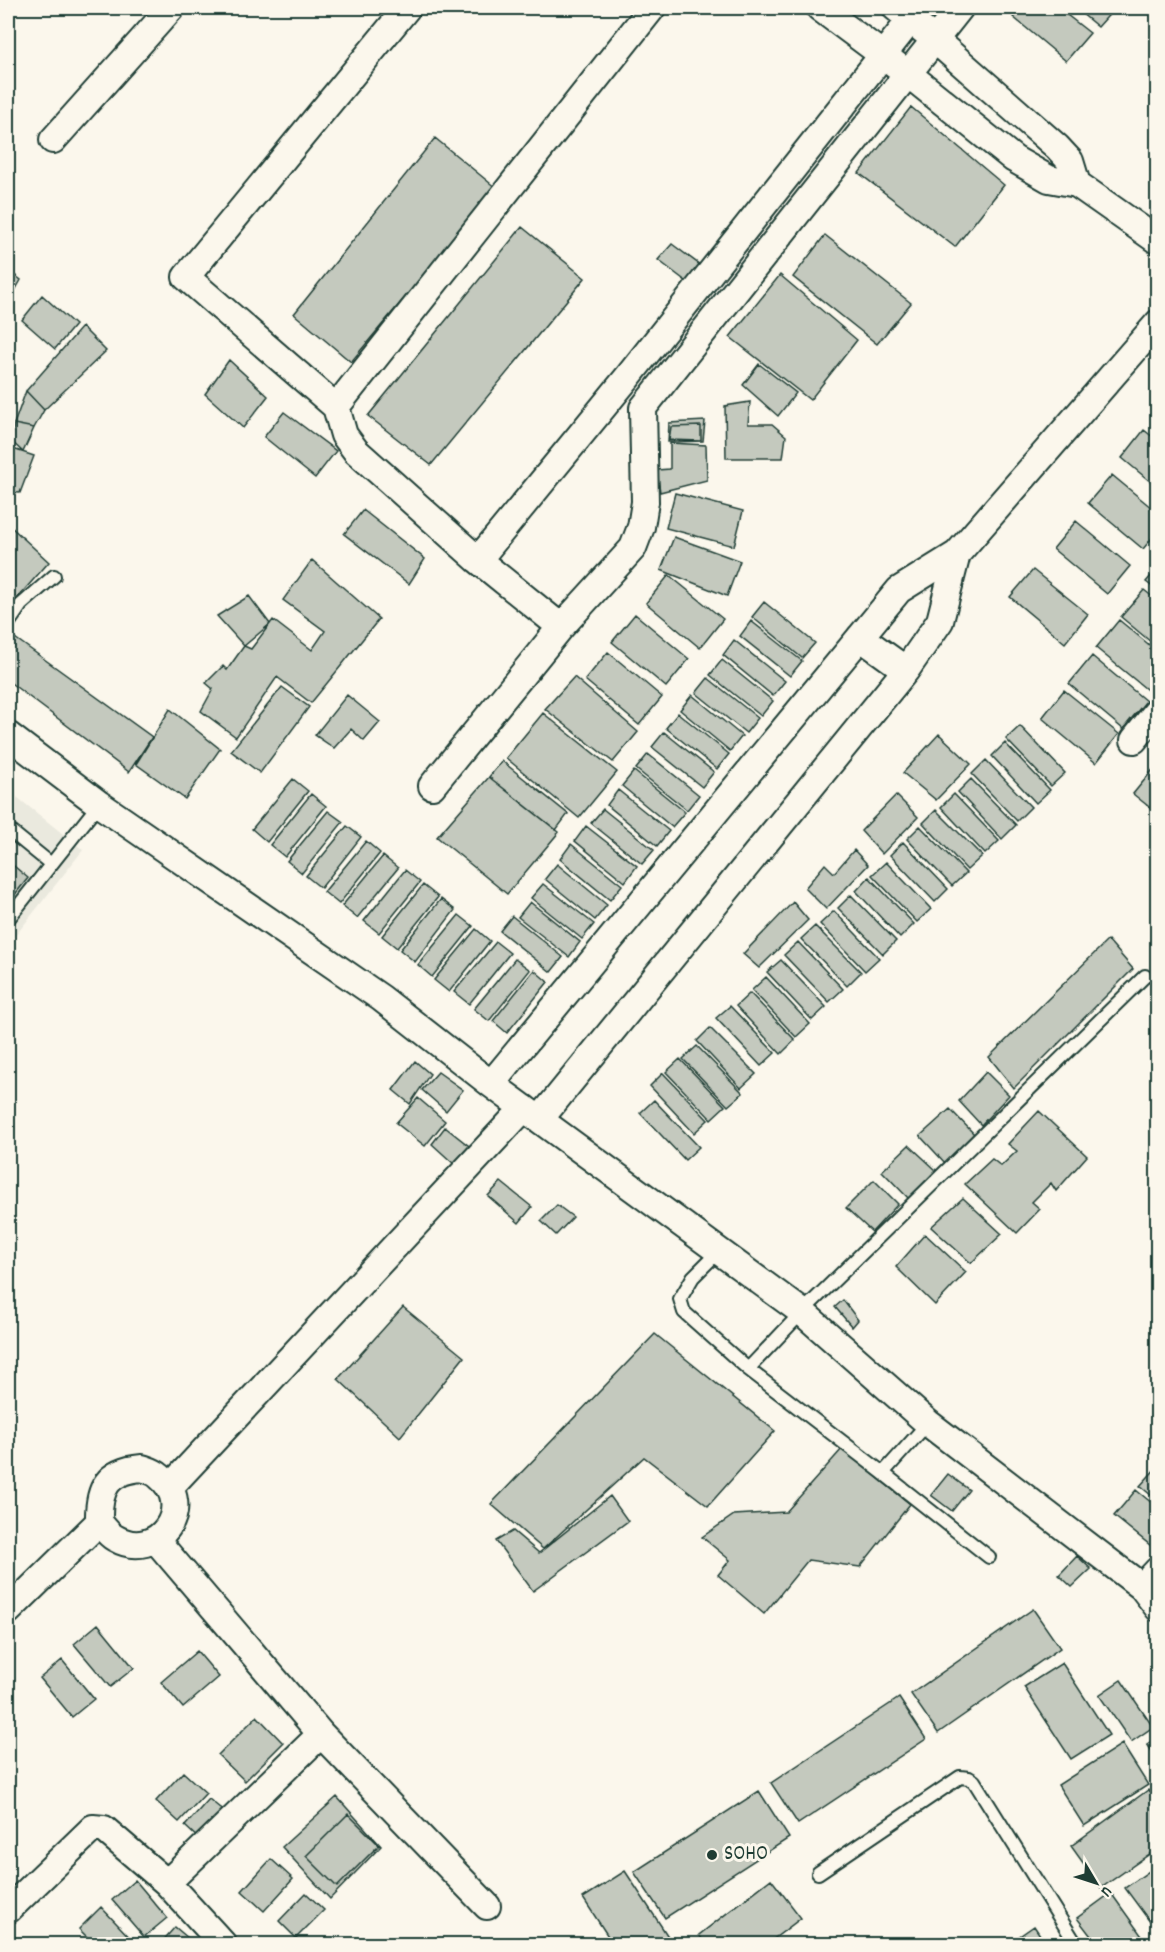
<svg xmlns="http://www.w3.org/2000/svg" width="1165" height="1952" font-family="Dekko,sans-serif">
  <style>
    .built { fill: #eae9de }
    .building { fill: #c4c9be; stroke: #1f3d34; stroke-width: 1.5 }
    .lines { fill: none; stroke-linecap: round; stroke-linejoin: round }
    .lane-casing { stroke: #1f3d34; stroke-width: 16 }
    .street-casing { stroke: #1f3d34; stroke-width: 30 }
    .lane { stroke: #fbf7ec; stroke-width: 12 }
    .street { stroke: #fbf7ec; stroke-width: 26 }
    .poi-dot { fill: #1f3d34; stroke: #fbf7ec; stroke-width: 2 }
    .labels { text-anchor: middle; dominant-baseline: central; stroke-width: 6; stroke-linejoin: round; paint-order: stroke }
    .poi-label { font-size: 21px; fill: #1f3d34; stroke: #fbf7ec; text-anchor: start }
  </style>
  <rect width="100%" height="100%" fill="#fbf7ec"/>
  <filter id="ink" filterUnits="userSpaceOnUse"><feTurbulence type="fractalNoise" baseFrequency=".0167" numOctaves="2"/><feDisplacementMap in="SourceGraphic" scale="12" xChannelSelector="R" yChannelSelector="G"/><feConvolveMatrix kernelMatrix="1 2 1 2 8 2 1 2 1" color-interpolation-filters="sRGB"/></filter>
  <g filter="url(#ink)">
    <!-- built -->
    <path class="built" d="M8,790L83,850L8,945Z"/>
    <!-- building -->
    <path class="building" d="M1020,8H1058L1090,33L1066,61L1013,17Z
      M1075,8H1115L1098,27Z
      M911,107L1004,185L955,247L859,173Z
      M435,138L496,188L351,362L294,314Z
      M522,227L585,278L431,465L368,416Z
      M825,235L911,303L877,344L793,277Z
      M672,244L704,268L691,285L658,260Z
      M8,270L21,280L8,303Z
      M780,275L857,340L810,400L730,337Z
      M42,295L75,325L55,349L22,320Z
      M82,327L106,351L44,410L26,391Z
      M229,360L268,396L243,428L205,394Z
      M759,364L796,393L778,416L743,385Z
      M26,391L44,410L34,428L14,424Z
      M750,402L748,424H772L786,436L783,458H726L725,406Z
      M284,412L336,451L315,478L264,437Z
      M705,421L703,441L668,442L669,423Z
      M14,424L34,428L23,452L11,441Z
      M701,426V441L669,440L671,427Z
      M1144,430L1158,441V488L1122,458Z
      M670,443L706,445L707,480L660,492L657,470L670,469Z
      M10,448L34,456L20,493L8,492Z
      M1112,475L1158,513V531L1143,549L1088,503Z
      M675,493L743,511L734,546L666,528Z
      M363,510L425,559L409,584L344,534Z
      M1076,521L1130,566L1107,594L1053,549Z
      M9,525L49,562L11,605L8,603Z
      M674,537L740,561L727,596L661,570Z
      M312,560L379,619L311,703L277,677L236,737L201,711L213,689L206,683L223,666L227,670L244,646L251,649L273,620L312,650L325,631L283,600Z
      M1158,568V591L1146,582Z
      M1033,570L1088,614L1065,643L1010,597Z
      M669,575L723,619L700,648L646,603Z
      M1144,590L1158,601V648L1121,617Z
      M249,596L270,624L244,646L217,616Z
      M764,602L815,643L802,658L752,617Z
      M635,614L689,659L666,687L612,642Z
      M1119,620L1158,652V685L1151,693L1096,648Z
      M751,621L802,661L790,676L740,636Z
      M8,633L152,737L129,772L8,681Z
      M734,640L785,681L773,696L723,655Z
      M608,652L662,697L639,725L585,680Z
      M1092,656L1146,701L1123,729L1069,684Z
      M722,660L773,701L761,716L710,675Z
      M574,677L638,732L613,762L545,709Z
      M708,678L758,718L746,733L696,693Z
      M282,687L309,707L260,773L231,751Z
      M1064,690L1119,734L1096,763L1042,718Z
      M347,695L380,722L364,741L351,729L334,748L315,735Z
      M692,695L742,736L730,751L680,710Z
      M170,709L220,749L185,799L136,764Z
      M543,713L617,772L579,818L506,758Z
      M678,713L729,754L717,769L666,728Z
      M1020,726L1065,773L1051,786L1006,739Z
      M664,732L714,772L702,787L652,747Z
      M939,734L971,764L936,800L903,773Z
      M1005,743L1050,790L1036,803L992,756Z
      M648,754L699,795L687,810L636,769Z
      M986,760L1031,807L1017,821L972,774Z
      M502,761L568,814L556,830L489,777Z
      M1156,766L1158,767V814L1133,794Z
      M634,771L685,812L672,827L622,786Z
      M489,777L559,832L507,894L437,837Z
      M293,779L308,791L267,842L252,829Z
      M971,779L1016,825L1002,839L958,792Z
      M618,790L669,831L657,846L607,805Z
      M311,794L326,806L285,857L270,845Z
      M954,794L999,841L985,854L941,807Z
      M896,795L918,817L882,854L861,831Z
      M603,809L654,850L642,864L591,823Z
      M936,810L982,856L967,870L923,823Z
      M328,811L343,822L302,873L287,861Z
      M347,826L361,837L321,888L306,876Z
      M586,826L637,866L625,882L575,841Z
      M920,826L966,873L952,886L907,839Z
      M366,841L380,853L339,904L324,892Z
      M903,842L948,889L935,902L890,855Z
      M571,844L622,885L610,900L560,859Z
      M854,850L868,865L826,909L805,888L825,864L834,873Z
      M383,856L398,868L357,918L342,906Z
      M8,861L28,878L8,903Z
      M886,862L931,909L917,922L872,875Z
      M557,864L607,905L595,920L545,879Z
      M405,870L420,882L379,933L364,921Z
      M869,877L914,924L900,938L856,891Z
      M543,884L594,924L582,939L531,898Z
      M423,885L438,897L397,948L382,936Z
      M851,895L896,941L883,954L838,908Z
      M441,899L455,910L415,962L400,950Z
      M530,902L580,942L569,957L518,917Z
      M793,902L808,920L759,968L743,954Z
      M834,911L879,958L865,971L820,924Z
      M459,915L473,926L432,977L418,965Z
      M512,916L563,957L551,972L500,931Z
      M815,926L861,972L847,986L801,939Z
      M476,929L490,941L449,992L434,980Z
      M1108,940L1133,969L1014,1088L989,1057Z
      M496,942L510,953L469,1004L454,992Z
      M798,942L843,989L829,1002L784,955Z
      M515,959L530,970L489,1021L474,1009Z
      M781,960L826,1007L812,1020L767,972Z
      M534,970L548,982L507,1033L493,1021Z
      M766,977L810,1024L796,1037L752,990Z
      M750,993L795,1040L781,1054L736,1006Z
      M730,1006L775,1053L761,1066L716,1018Z
      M710,1028L756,1074L741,1088L697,1041Z
      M697,1046L743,1093L728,1106L683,1059Z
      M680,1059L725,1106L711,1119L666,1072Z
      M415,1061L430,1074L410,1104L393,1090Z
      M438,1072L463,1090L446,1111L422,1090Z
      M986,1072L1009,1095L981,1125L959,1101Z
      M663,1073L708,1120L694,1133L650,1086Z
      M418,1098L445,1121L425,1146L396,1123Z
      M654,1100L699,1147L685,1160L640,1113Z
      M950,1109L975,1135L946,1164L920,1136Z
      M1039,1111L1087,1156L1056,1191L1051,1183L1032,1202L1040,1209L1017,1233L965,1184L992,1159L1001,1166L1017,1151L1008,1144Z
      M445,1127L469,1146L455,1165L432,1144Z
      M909,1145L936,1170L909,1199L882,1171Z
      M874,1180L898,1204L872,1232L846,1208Z
      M501,1182L532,1207L519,1223L488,1196Z
      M963,1198L1002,1234L971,1263L931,1227Z
      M557,1205L573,1217L556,1235L541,1221Z
      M925,1234L966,1272L935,1305L896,1267Z
      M843,1300L858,1320L852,1327L835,1307Z
      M403,1307L464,1357L400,1437L338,1379Z
      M655,1334L775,1431L708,1506L644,1457L543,1549L491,1504Z
      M842,1449L910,1504L860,1567L808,1560L764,1614L718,1575L730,1560L702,1537L734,1515L786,1512Z
      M1158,1466V1501L1140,1486Z
      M948,1474L969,1490L952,1511L931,1495Z
      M1136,1490L1158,1508V1547L1155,1549L1114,1516Z
      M610,1496L628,1521L533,1591L496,1541L513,1531L539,1553Z
      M1077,1556L1091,1569L1072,1587L1059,1575Z
      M1033,1609L1060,1648L938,1733L911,1694Z
      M98,1624L134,1668L110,1687L74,1644Z
      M197,1651L219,1677L183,1708L161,1682Z
      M62,1660L94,1699L72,1717L40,1678Z
      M1062,1663L1109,1735L1071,1759L1024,1687Z
      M1121,1680L1153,1727L1131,1742L1099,1695Z
      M899,1698L926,1739L798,1824L771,1783Z
      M257,1716L283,1743L245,1781L218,1755Z
      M1158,1737V1760L1147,1744Z
      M1122,1744L1148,1785L1084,1826L1058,1785Z
      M183,1772L206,1793L179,1822L156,1801Z
      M1148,1790L1158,1803V1848L1101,1888L1071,1846Z
      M759,1791L789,1838L665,1918L634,1872Z
      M337,1797L381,1846L330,1899L282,1847Z
      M209,1799L226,1813L201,1841L185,1826Z
      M348,1814L379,1845L337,1887L306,1856Z
      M271,1859L293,1879L264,1911L242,1891Z
      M1158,1865V1929L1156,1930L1125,1888Z
      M625,1871L673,1944H613L583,1898Z
      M771,1879L801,1918L767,1944H706L699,1935Z
      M135,1880L167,1918L144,1937L112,1900Z
      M306,1893L324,1910L296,1938L279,1921Z
      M1111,1893L1144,1939L1137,1944H1097L1077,1918Z
      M101,1907L136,1944H94L79,1929Z
      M1034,1926L1046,1944H1008Z
      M175,1927L195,1944H160Z"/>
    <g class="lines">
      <!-- lane casing -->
      <g class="lane-casing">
        <path id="lane" d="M8,624L21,605L54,576
          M8,829L51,864
          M8,919L99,804
          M719,1251L693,1277L680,1299L684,1312L748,1369L883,1473L928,1423
          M748,1369L802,1312L1145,976
          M883,1473L989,1557
          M818,1873L960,1777L969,1778L974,1781L1076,1944"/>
      </g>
      <!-- street casing -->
      <g class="street-casing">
        <path id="street" d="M407,8L186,277L336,407L344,435L356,451L478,560L561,627
          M820,8L907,73L1014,159L1049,179L1077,184L1158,241
          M896,8L934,39L1057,147L1070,161L1077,184
          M53,140L171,8
          M336,407L652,8
          M478,560L627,378L920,8
          M860,637L906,670
          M8,735L99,804L381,998L491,1084L802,1312L928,1423L1142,1587L1158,1608
          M1134,740L1158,710
          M432,786L561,627L633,548L641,527L645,502L643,408L960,8
          M491,1084L899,590L957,554L1158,323
          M540,1119L906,670L940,621L957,554
          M142,1468C148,1470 155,1472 159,1476C197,1506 158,1563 115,1538C109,1535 104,1528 99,1522C98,1488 107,1471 142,1468Z
          M170,1487L524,1108
          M156,1540L321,1734L487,1906
          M1142,1587L1158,1570
          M8,1611L99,1522
          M167,1883L321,1734
          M8,1910L93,1828L104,1829L167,1883L223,1944"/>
      </g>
      <!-- lane -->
      <use href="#lane" class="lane"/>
      <!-- street -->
      <use href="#street" class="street"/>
    </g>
  </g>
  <!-- markers -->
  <circle class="poi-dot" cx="712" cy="1855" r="6"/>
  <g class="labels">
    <!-- poi labels -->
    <g class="poi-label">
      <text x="724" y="1855">SOHO</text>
    </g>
  </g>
  <!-- margin -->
  <rect width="1165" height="1952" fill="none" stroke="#fbf7ec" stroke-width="30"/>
  <rect x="15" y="15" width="1135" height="1922" fill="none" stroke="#1f3d34" stroke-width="2" filter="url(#ink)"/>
  <!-- north arrow -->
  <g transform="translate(1096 1883) rotate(129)" stroke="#fbf7ec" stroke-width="4.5" paint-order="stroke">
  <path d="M0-4.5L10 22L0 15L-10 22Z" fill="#1f3d34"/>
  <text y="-9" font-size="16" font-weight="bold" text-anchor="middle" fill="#1f3d34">U</text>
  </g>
</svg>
